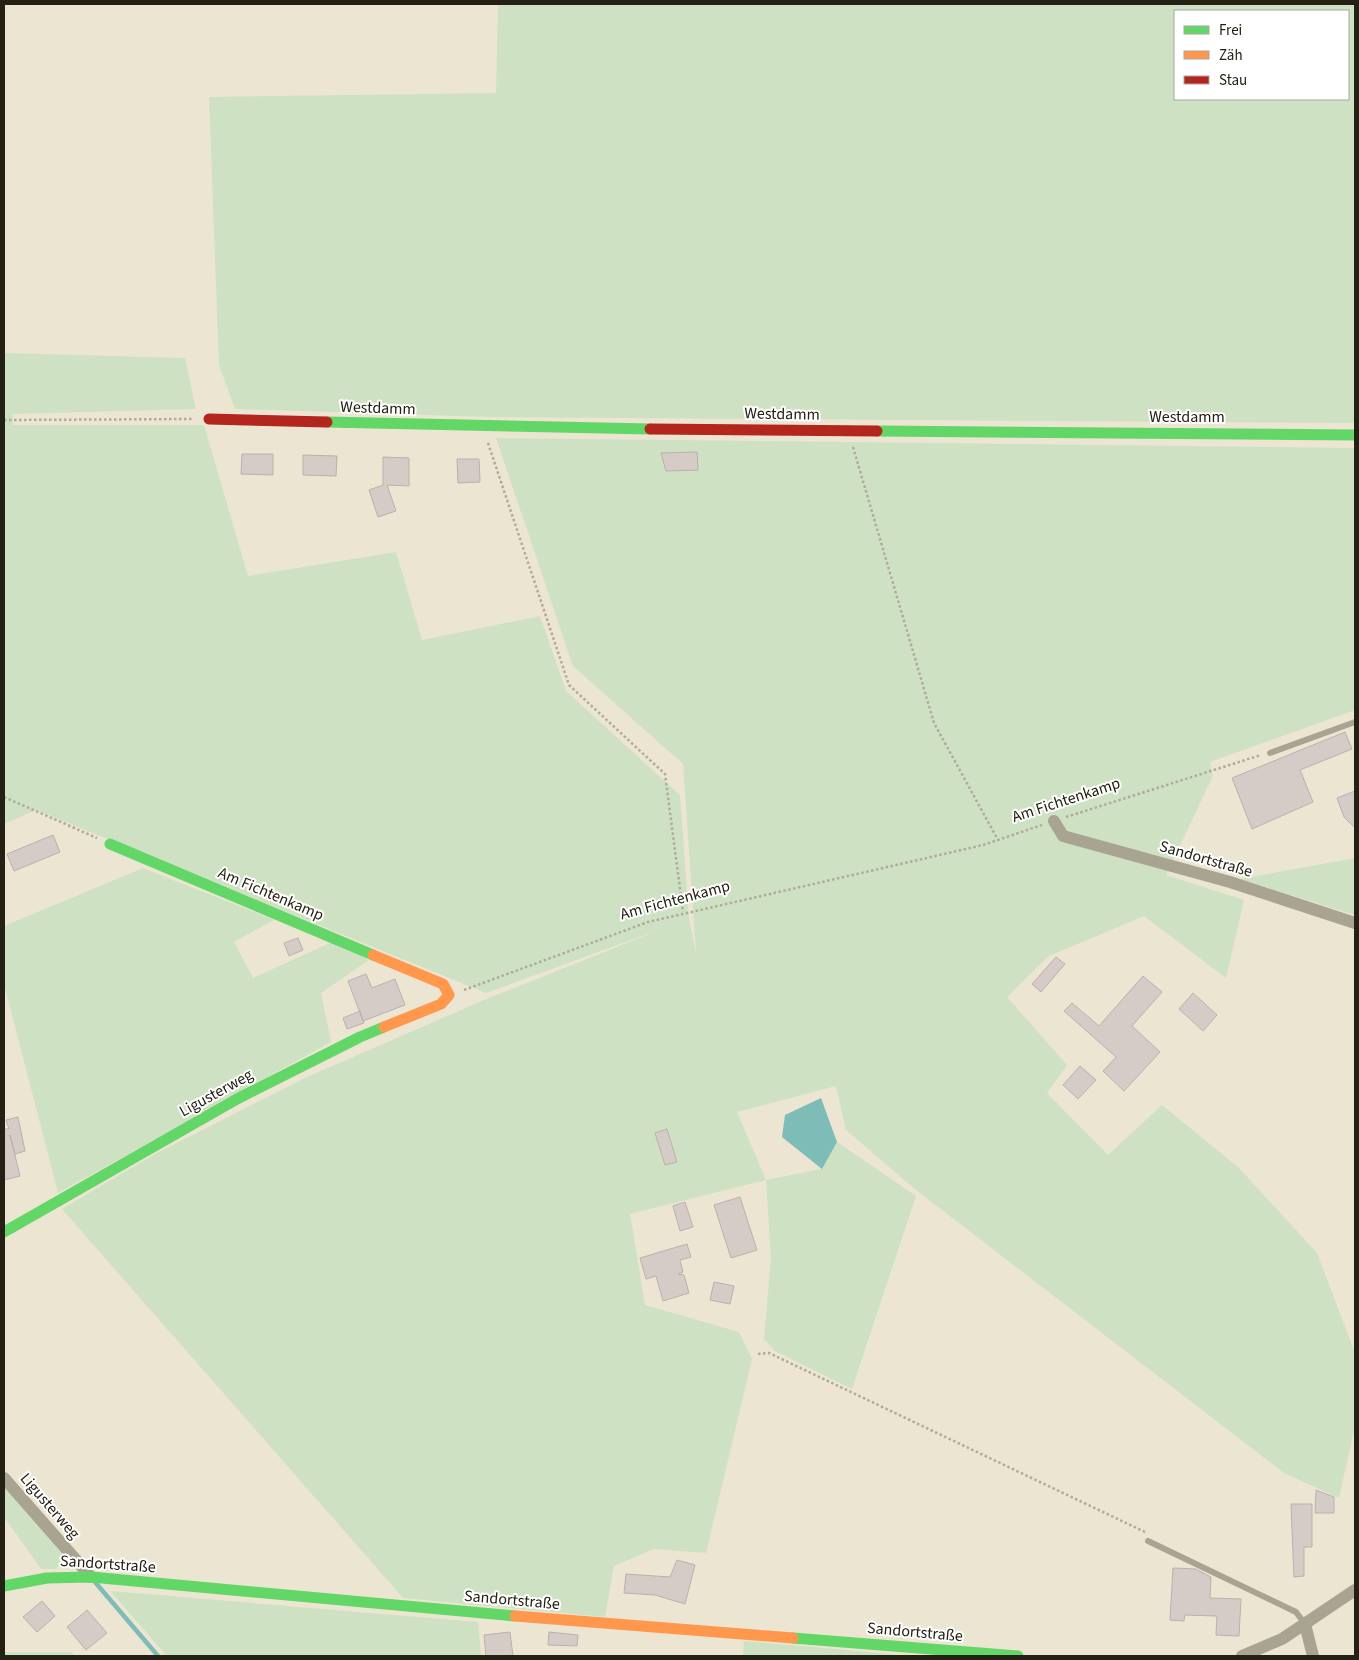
<svg xmlns="http://www.w3.org/2000/svg" width="1359" height="1660" font-family="'Source Sans 3',sans-serif">
  <style>
    .green { fill: #cee2c3; fill-rule: evenodd }
    .water { fill: #7ebcb7 }
    .lines { fill: none; stroke-linecap: round; stroke-linejoin: round }
    .stream { stroke: #7ebcb7; stroke-width: 4.5 }
    .building { fill: #d5ccc7; stroke: #bab1ac }
    .path { stroke: #b0aa9b; stroke-width: 2.5; stroke-dasharray: 2.5 2.5; stroke-linecap: butt }
    .lane { stroke: #a9a491; stroke-width: 6 }
    .street { stroke: #a9a491; stroke-width: 12 }
    .fast { stroke: #63d668; stroke-width: 11 }
    .slow { stroke: #ff974d; stroke-width: 11 }
    .jam { stroke: #b3261e; stroke-width: 11 }
    .labels { text-anchor: middle; dominant-baseline: central; stroke-width: 4; stroke-linejoin: round; paint-order: stroke }
    .street-label { font-size: 16px; fill: #242013; stroke: #fff }
  </style>
  <rect width="100%" height="100%" fill="#ece5d2"/>
  <!-- green -->
  <path class="green" d="M498,4H1355V423L489,417L235,409L219,365L209,97L496,93ZM1175,11H1348V99H1175Z
    M4,353L185,358L196,409L12,414L13,425H204L248,576L396,552L422,640L540,616L566,691L680,795L689,919L696,953L683,764L573,666L496,438L1355,448V710L1210,762L1213,776L1166,875L1244,900L1226,978L1144,916L1049,956L1007,997L1067,1065L1047,1093L1108,1155L1162,1105L1239,1168L1317,1253L1355,1353V1426L1339,1498L1284,1473L916,1190L846,1130L836,1086L737,1112L766,1180L821,1169L837,1142L916,1196L852,1389L775,1351L764,1339L771,1259L766,1180L630,1214L645,1305L739,1332L752,1359L706,1553L654,1549L614,1566L605,1617L403,1598L62,1209L155,1154L307,1077L484,1000L664,928L486,993L36,810L4,824Z
    M1355,858V915L1240,879Z
    M143,868L274,920L234,942L253,978L334,941L369,960L321,993L331,1042L58,1193L4,984V926Z
    M4,1486L66,1557L56,1569H41L4,1517Z
    M110,1591L478,1622L481,1656H167Z
    M744,1641L913,1656H743Z
    M4,1652H71L75,1656H4Z"/>
  <!-- water -->
  <path class="water" d="M821,1098L837,1142L822,1169L782,1137L785,1115Z"/>
  <g class="lines">
    <!-- stream -->
    <path class="stream" d="M95,1582L158,1656"/>
  </g>
  <!-- building -->
  <path class="building" d="M697,452L698,470L666,471L661,453Z
    M242,454H273V475L241,474Z
    M303,455L337,456L336,476L303,475Z
    M383,457L409,458V486L387,485L396,511L378,517L369,490L383,485Z
    M457,459H479L480,482L458,483Z
    M1345,732L1352,749L1300,770L1313,802L1252,829L1232,778Z
    M1355,791V828L1344,817L1337,798Z
    M53,835L60,852L14,871L7,854Z
    M298,938L303,950L289,956L284,943Z
    M1056,957L1065,964L1041,992L1032,984Z
    M366,974L372,988L395,979L405,1005L363,1021L348,981Z
    M1143,976L1162,992L1132,1026L1160,1052L1124,1091L1103,1071L1116,1057L1064,1011L1072,1003L1099,1026Z
    M1193,993L1217,1015L1203,1031L1179,1009Z
    M360,1011L364,1023L347,1029L343,1018Z
    M1080,1066L1096,1080L1078,1099L1063,1085Z
    M18,1117L25,1151L15,1154L10,1135L20,1176L4,1180V1129H9L6,1120Z
    M667,1129L677,1162L665,1165L655,1133Z
    M740,1197L757,1250L731,1258L714,1205Z
    M685,1202L693,1227L680,1231L673,1206Z
    M687,1244L691,1257L680,1260L683,1272L678,1274L684,1275L689,1293L663,1301L656,1276L646,1279L640,1258Z
    M714,1282L734,1286L730,1304L710,1300Z
    M1316,1490L1334,1497V1513H1315Z
    M1291,1504H1312V1547H1304V1576L1294,1577Z
    M677,1560L695,1565L685,1604L655,1595L624,1593L626,1574L670,1577Z
    M1173,1568L1196,1569L1211,1577L1210,1598L1241,1599L1239,1636L1216,1635L1217,1616L1185,1615L1184,1621L1170,1620Z
    M42,1601L55,1616L37,1632L23,1617Z
    M87,1610L107,1633L86,1650L67,1627Z
    M510,1632L513,1656H486L484,1635Z
    M549,1632L578,1635L577,1646L548,1645Z"/>
  <g class="lines">
    <!-- path -->
    <path class="path" d="M4,420L193,419
      M488,443L569,685L665,774L683,912
      M853,447L934,723L998,840
      M4,797L97,838
      M1066,817L1261,755
      M464,990L648,922L983,845L1042,825
      M758,1354L769,1353L1145,1532"/>
    <!-- lane -->
    <path class="lane" d="M1270,753L1355,722
      M1148,1541L1296,1612L1305,1624"/>
    <!-- street -->
    <path class="street" d="M1054,821L1063,836L1230,882L1355,923
      M4,1478L91,1577
      M1305,1624L1313,1656
      M1242,1656L1282,1639L1355,1590"/>
    <!-- fast -->
    <path class="fast" d="M327,422L650,429
      M877,431L1355,435
      M110,844L373,955
      M4,1232L237,1099L360,1037L384,1027
      M4,1586L47,1578L91,1577L515,1616
      M793,1638L1018,1656"/>
    <!-- slow -->
    <path class="slow" d="M373,955L443,984L449,995L441,1004L384,1027
      M515,1616L793,1638"/>
    <!-- jam -->
    <path class="jam" d="M209,419L327,422
      M650,429L877,431"/>
  </g>
  <g class="labels">
    <!-- street labels -->
    <g class="street-label">
      <text transform="translate(378 408) rotate(2)">Westdamm</text>
      <text transform="translate(782 414) rotate(1)">Westdamm</text>
      <text x="1187" y="417">Westdamm</text>
      <text transform="translate(1066 800) rotate(-18)">Am Fichtenkamp</text>
      <text transform="translate(1206 859) rotate(16)">Sandortstraße</text>
      <text transform="translate(271 894) rotate(23)">Am Fichtenkamp</text>
      <text transform="translate(675 900) rotate(-15)">Am Fichtenkamp</text>
      <text transform="translate(216 1093) rotate(-29)">Ligusterweg</text>
      <text transform="translate(50 1506) rotate(49)">Ligusterweg</text>
      <text transform="translate(108 1564) rotate(4)">Sandortstraße</text>
      <text transform="translate(512 1600) rotate(5)">Sandortstraße</text>
      <text transform="translate(915 1632) rotate(5)">Sandortstraße</text>
    </g>
  </g>
  <!-- border -->
  <rect width="1359" height="1660" fill="none" stroke="#242013" stroke-width="10"/>
  <!-- legend -->
  <rect x="1174" y="10" width="175" height="90" fill="#ffffff" stroke="#a7a6a1"/>
  <rect x="1184" y="26" width="25" height="8" fill="#63d668" stroke="#a7a6a1"/>
  <text x="1219" y="35" font-size="15" fill="#242013">Frei</text>
  <rect x="1184" y="51" width="25" height="8" fill="#ff974d" stroke="#a7a6a1"/>
  <text x="1219" y="60" font-size="15" fill="#242013">Zäh</text>
  <rect x="1184" y="76" width="25" height="8" fill="#b3261e" stroke="#a7a6a1"/>
  <text x="1219" y="85" font-size="15" fill="#242013">Stau</text>
</svg>
